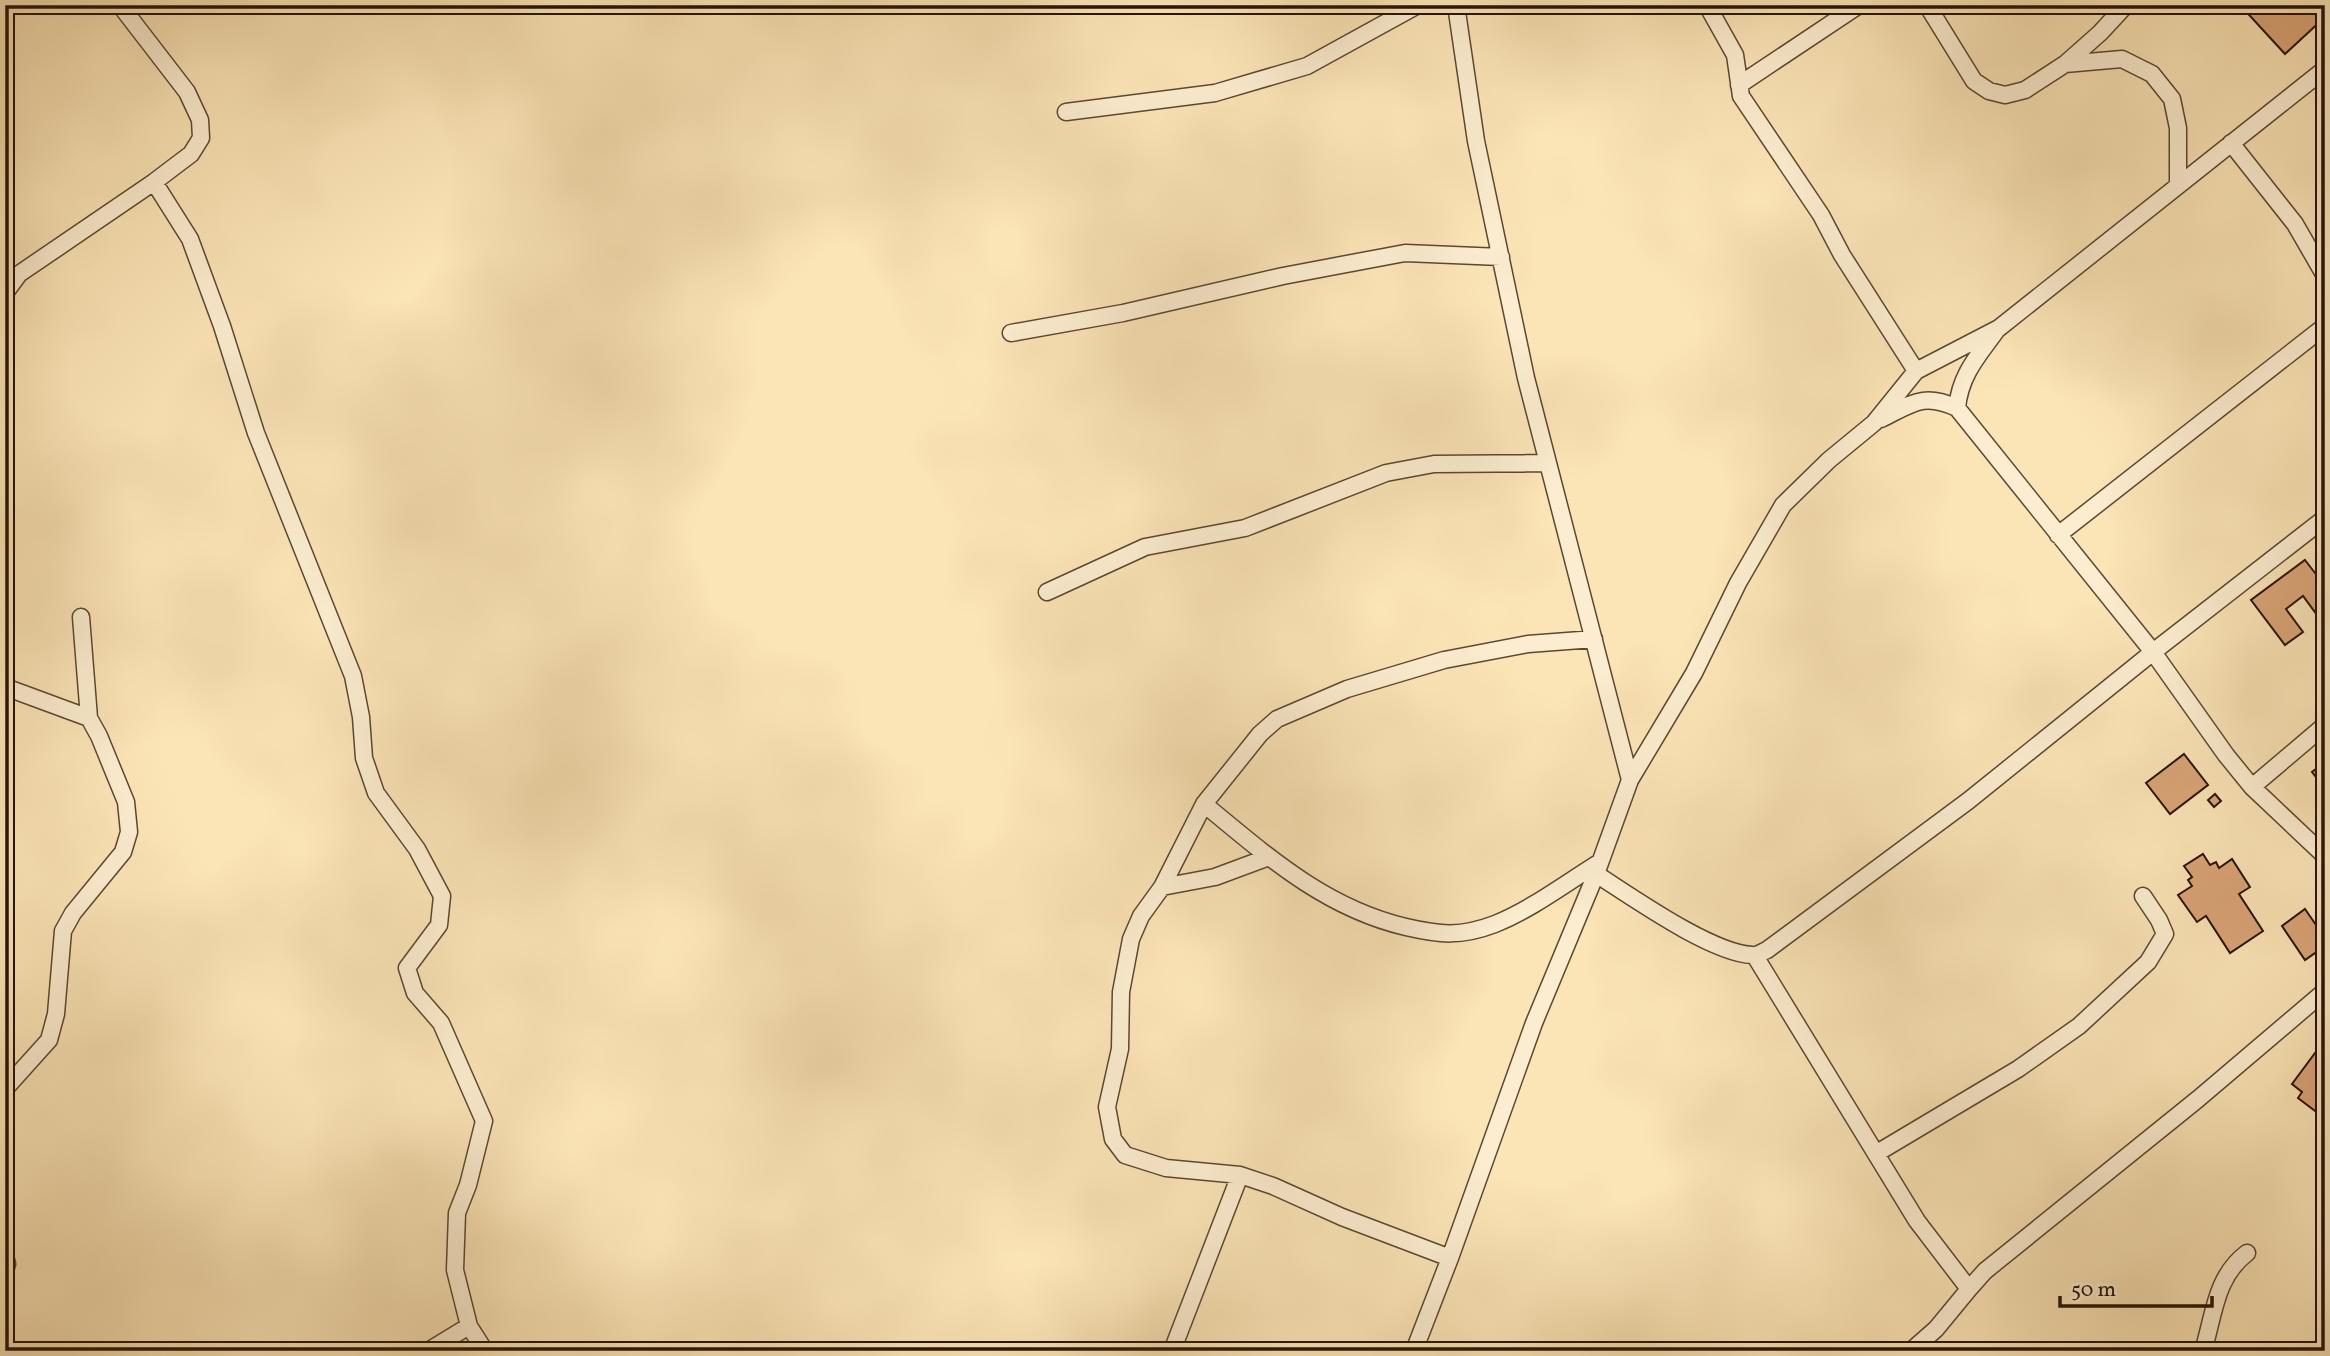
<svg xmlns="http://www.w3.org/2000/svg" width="2330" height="1356" font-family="Vollkorn,serif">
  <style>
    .building { fill: #daa576; stroke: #261402; stroke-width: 2 }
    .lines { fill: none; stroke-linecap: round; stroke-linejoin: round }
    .minor-casing { stroke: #5b482f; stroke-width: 19 }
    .minor { stroke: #fcedd0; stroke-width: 16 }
  </style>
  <rect width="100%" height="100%" fill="#fbe4b6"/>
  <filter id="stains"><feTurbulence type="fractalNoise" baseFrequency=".00286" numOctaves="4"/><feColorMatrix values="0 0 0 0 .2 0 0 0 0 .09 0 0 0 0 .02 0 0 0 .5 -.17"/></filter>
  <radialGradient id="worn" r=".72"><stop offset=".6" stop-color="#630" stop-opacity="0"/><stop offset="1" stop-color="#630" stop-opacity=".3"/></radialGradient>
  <!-- building -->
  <path class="building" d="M2240,5H2325V17L2285,54Z
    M2305,560L2325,586V615L2320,619L2303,596L2286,609L2303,632L2285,645L2251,600Z
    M2184,754L2208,785L2170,814L2146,783Z
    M2325,762V789L2312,772Z
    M2215,794L2221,801L2214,807L2208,800Z
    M2203,854L2210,865L2216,862L2219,868L2232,859L2250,887L2239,894L2263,931L2230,953L2206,916L2197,922L2178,895L2192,886L2188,880L2192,877L2184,866Z
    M2305,909L2325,938V946L2305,960L2282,926Z
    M2318,1049L2325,1055V1108L2319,1114L2298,1098L2302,1092L2292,1084Z"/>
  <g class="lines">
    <!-- minor casing -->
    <g class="minor-casing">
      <path id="minor" d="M1456,5L1476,141L1526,378L1630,780
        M1707,5L1735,55L1741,96L1821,215L1842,255L1916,371
        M1927,5L1974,81L1989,91L2005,95L2025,90L2065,64L2100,33L2126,5
        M5,8L9,5
        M2065,64L2122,59L2152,74L2172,99L2178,128V185
        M1739,85L1859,5
        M1066,112L1215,93L1307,66L1418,5
        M2231,143L2295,224L2325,276
        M154,182L190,239L222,326L256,433L353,676L361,717L364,758L376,793L417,849L442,896L439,925L407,968L415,993L441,1023L484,1121L468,1185L457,1213L455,1270L469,1326L485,1351
        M5,293L19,274L154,182L191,154L201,138L200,120L187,92L120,5
        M1011,333L1123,313L1283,276L1405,253L1501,257
        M1957,408C1960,375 1978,356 1996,331
        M1881,419C1912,404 1923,392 1957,408L2153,652L2226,755L2252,787L2325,856
        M2058,535L2325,326
        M1047,592L1145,547L1245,528L1386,473L1434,464L1548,463
        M5,687L89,718
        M2252,787L2325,725
        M1204,804C1267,856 1325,908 1406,927C1440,935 1461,937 1495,924C1532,909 1566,883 1600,862
        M1596,874C1632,897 1711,953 1752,955C1757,956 1762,952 1767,950L1968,801L2153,652L2325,518
        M1162,887L1215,877L1269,857
        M1755,956L1917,1221L1969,1289L1985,1271L2198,1099L2325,991
        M5,1089L49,1040L56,1014L63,931L73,913L123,852L129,832L126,802L99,736L89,718L81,617
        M1877,1153L2018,1069L2079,1026L2148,962L2165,934L2159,920L2143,896
        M5,1256L7,1264L5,1271
        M1450,1258L1342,1217L1273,1186L1240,1175L1166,1168L1125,1155L1113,1139L1107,1107L1120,1049L1121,992L1131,939L1141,916L1162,887L1204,804L1260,734L1277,719L1347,689L1444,660L1528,644L1594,639
        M428,1351L469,1326
        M1172,1351L1240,1175
        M1414,1351L1450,1258L1534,1023L1596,874L1630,780L1694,673L1738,583L1783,505L1829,460L1874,423L1916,371L1999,328L2325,69
        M1911,1351L1936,1329L1969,1289
        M2203,1351C2214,1316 2215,1277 2247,1253"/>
    </g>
    <!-- minor -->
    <use href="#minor" class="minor"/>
  </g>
  <!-- margin -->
  <rect width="2330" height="1356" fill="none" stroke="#fbe4b6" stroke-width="28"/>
  <rect x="7" y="7" width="2316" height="1342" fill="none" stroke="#261402" stroke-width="3.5"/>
  <rect x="14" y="14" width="2302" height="1328" fill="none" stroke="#261402" stroke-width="2"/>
  <!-- scale -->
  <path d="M2060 1296v10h152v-10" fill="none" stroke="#261402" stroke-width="3.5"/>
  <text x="2071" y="1296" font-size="21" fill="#261402" stroke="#fcedd0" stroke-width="5" paint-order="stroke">50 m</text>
  <rect width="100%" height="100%" filter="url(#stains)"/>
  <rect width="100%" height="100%" fill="url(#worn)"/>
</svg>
